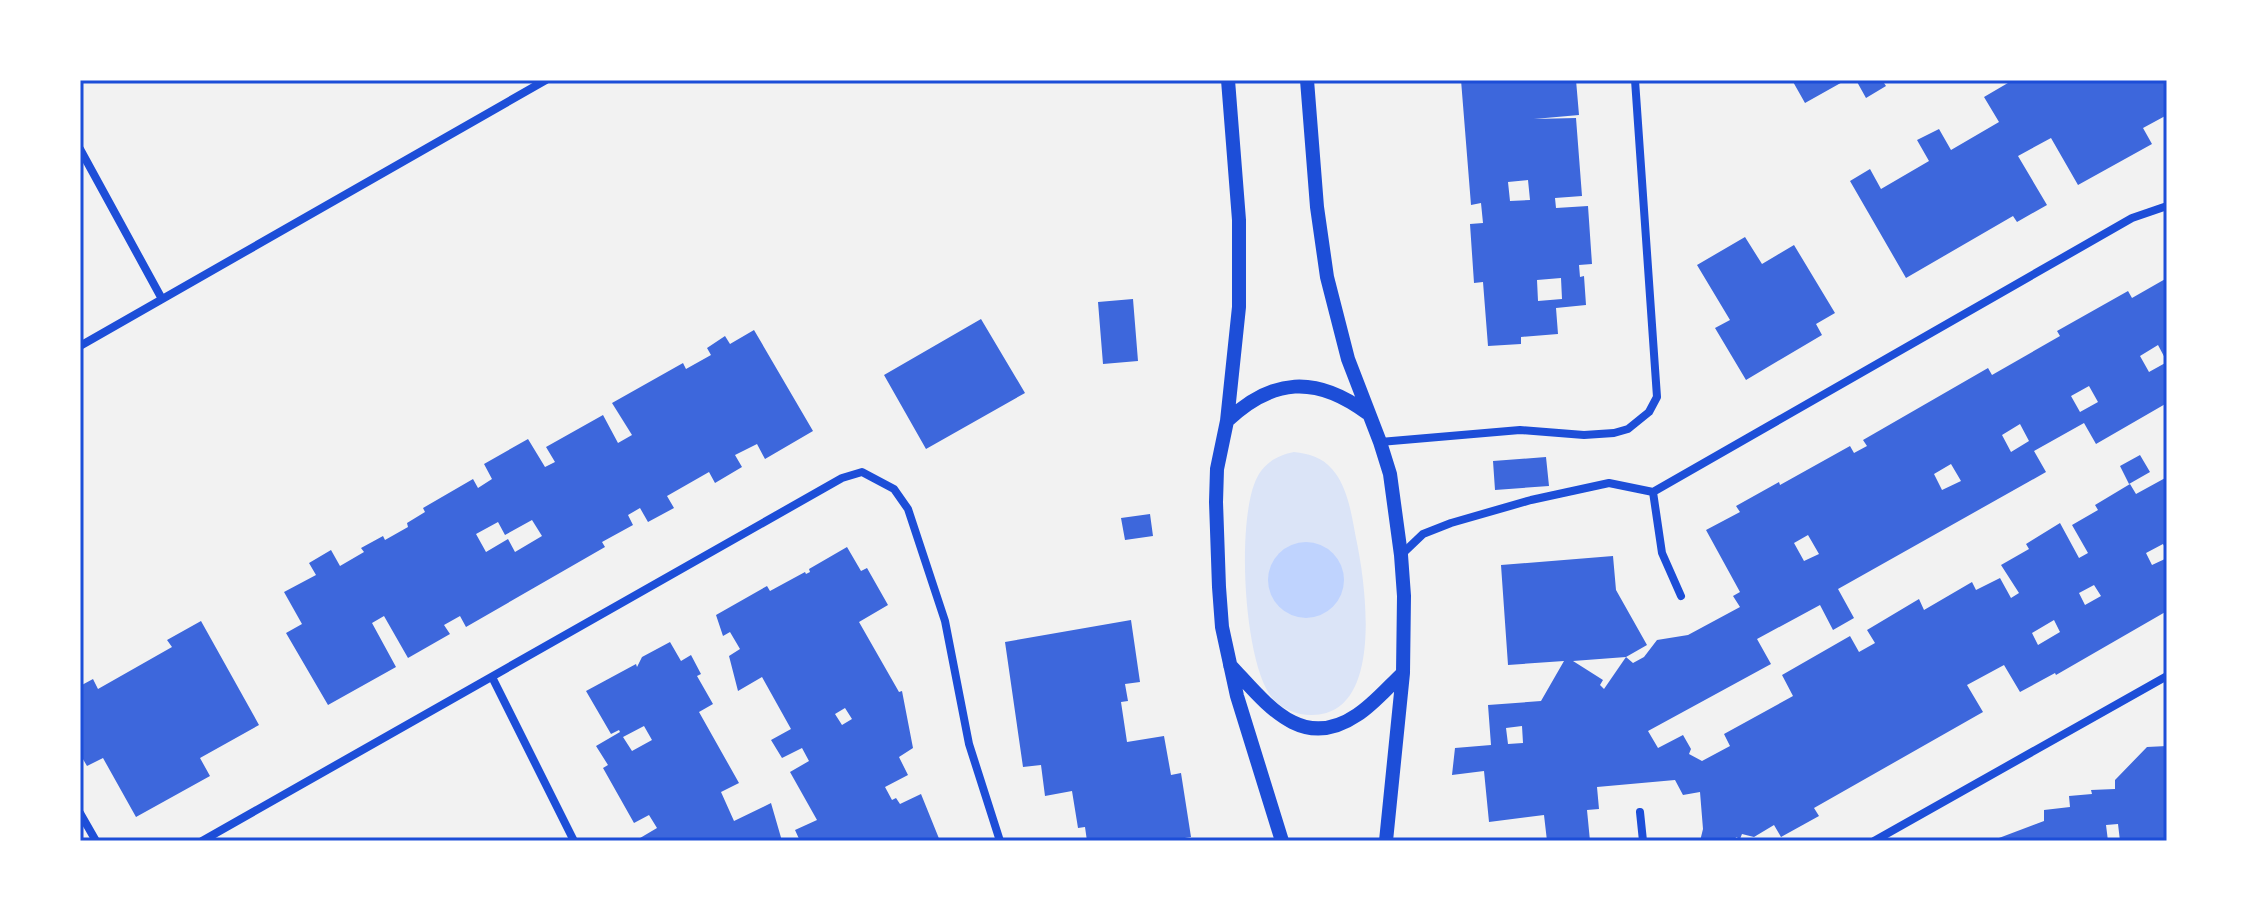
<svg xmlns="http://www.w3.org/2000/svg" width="2247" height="921" font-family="Rubik,sans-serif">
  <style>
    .green { fill: #dbe4f7 }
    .water { fill: #bfd3fe }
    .building { fill: #3d67dc; fill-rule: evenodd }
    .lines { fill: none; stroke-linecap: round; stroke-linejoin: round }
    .minor { stroke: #1d4ed8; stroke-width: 8 }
    .tertiary { stroke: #1d4ed8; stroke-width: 14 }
    .neatline { fill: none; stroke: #1d4ed8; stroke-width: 3 }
  </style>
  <rect width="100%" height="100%" fill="#f2f2f2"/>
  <!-- green -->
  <path class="green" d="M1294,452C1309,454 1322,457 1332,469C1349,488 1352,519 1357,543C1366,588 1384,716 1311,715C1297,715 1282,709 1273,699C1243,665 1235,512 1259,474C1268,460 1280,455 1294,452Z"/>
  <!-- water -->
  <path class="water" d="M1268 580a38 38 0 1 1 76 0a38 38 0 1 1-76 0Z"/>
  <!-- building -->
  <path class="building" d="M1461,80H1576L1579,115L1534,119L1576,118L1582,196L1555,198L1556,208L1588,206L1592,264L1579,265L1580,277L1584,276L1586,305L1556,308L1558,334L1521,337V344L1488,346L1483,282L1474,283L1470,224L1483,223L1481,203L1471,205ZM1528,180L1530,200L1510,201L1508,182ZM1561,278L1562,299L1538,301L1537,280Z
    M1792,80H1846L1805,103Z
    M1856,80H1882L1886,86L1866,98Z
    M2013,80H2167V115L2143,128L2152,144L2078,185L2051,138L2018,156L2047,205L2017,222L2013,216L1906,278L1850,181L1870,169L1881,189L1929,161L1917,140L1939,129L1951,150L1999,122L1984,97Z
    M1745,237L1762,264L1794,245L1835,313L1816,324L1822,335L1746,380L1715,328L1730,320L1697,265Z
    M2167,278V362L2158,345L2140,356L2149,372L2167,362V403L2096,444L2084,423L2034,451L2046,472L1838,589L1854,618L1833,630L1820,605L1757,639L1771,664L1648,731L1658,748L1683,735L1691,749L1689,754L1702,761L1730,746L1724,734L1793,696L1782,675L1850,636L1859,652L1875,643L1867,630L1919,599L1924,610L1972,582L1976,590L2000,578L2011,598L2019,593L2001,565L2029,549L2026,544L2060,523L2079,558L2088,553L2072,525L2098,510L2095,505L2130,484L2136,494L2167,477V551L2163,544L2146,553L2152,565L2167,558V611L2056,675L2055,673L2020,692L2004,665L1967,685L1983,712L1814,808L1819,816L1781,837L1774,825L1754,837L1742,834L1740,839L1736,837L1735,841H1700L1703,829L1700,792L1683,795L1675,780L1597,787L1599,809L1587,810L1590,841H1547L1544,815L1489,822L1484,771L1452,775L1455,748L1491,745L1488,705L1541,701L1564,661L1508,665L1501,565L1613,556L1616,590L1647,645L1626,657L1633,663L1644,657L1657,640L1688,635L1740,607L1733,596L1740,592L1706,530L1740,512L1736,506L1779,482L1780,485L1850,446L1854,453L1867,446L1863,440L1988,368L1992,375L2060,336L2057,331L2128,291L2132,298ZM2089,386L2098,402L2080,412L2071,396ZM2020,424L2029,441L2011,452L2002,435ZM1951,464L1961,481L1942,490L1934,474ZM1808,535L1819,554L1804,561L1794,543ZM2094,585L2101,596L2085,605L2079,593ZM2054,620L2060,632L2038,645L2032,633ZM1626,657L1604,689L1600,685L1603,680L1573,661ZM1522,726L1523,743L1508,744L1506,728Z
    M1133,299L1138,361L1103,364L1098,302Z
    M981,319L1025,393L926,449L884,375Z
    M754,330L813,431L765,459L757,444L735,455L742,467L715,483L709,472L667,496L674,508L648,522L640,508L628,515L633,525L602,542L605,547L466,627L460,616L444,625L450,634L408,658L384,616L372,623L396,667L328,705L286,633L302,624L284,592L316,575L309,563L331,550L340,566L364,552L361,548L383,536L385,540L408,527L407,523L425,512L423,508L473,479L478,488L492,479L484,464L528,439L545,467L555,462L546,447L603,415L618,443L632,435L612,403L683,363L686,369L711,355L707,348L725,336L730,344ZM532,520L542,536L515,552L508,539L486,552L476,534L498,522L505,535Z
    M2140,455L2150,472L2129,484L2120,466Z
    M1546,457L1549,486L1495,490L1493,461Z
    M1150,514L1153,536L1125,540L1121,518Z
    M847,547L861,571L867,568L888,605L859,622L899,692L902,691L913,748L899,757L908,775L885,787L892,800L896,798L900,804L921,794L940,841H800L795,830L817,820L790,772L809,761L802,748L782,758L771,740L791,729L762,677L738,691L729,656L740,649L730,632L723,636L716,615L767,586L770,591L805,572L806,574L810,572L809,569ZM845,708L852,719L842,725L835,714Z
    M1131,620L1140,682L1125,684L1128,701L1121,702L1127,742L1164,736L1171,775L1181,773L1191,837L1166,841H1087L1085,827L1078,828L1072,791L1045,796L1041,765L1023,767L1005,642Z
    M201,621L259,725L200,758L210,776L136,817L103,758L87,766L80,754V686L93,679L98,689L172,647L167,640Z
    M670,642L681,661L691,655L701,674L697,676L713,704L699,712L739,783L721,792L734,821L771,803L782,841H635L657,828L649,815L634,823L603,768L608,765L596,746L620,732L619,730L611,734L586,691L636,664L637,667L642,657ZM644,726L652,740L632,751L623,737Z
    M2167,746V841H2120L2118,824L2106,825L2108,841H1991L2044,821V810L2070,807L2069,796L2092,794L2091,790L2115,789V780L2147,747Z"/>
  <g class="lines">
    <!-- minor -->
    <path class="minor" d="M80,149L162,299
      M80,346L546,80
      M1380,442L1520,430L1584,435L1614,433L1628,429L1649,412L1657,397L1635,80
      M1653,492L1662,553L1681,596
      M1401,555L1423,534L1451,523L1531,500L1609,483L1653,492L2132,218L2167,206
      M492,677L574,841
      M1640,812L1643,841
      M80,813L96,841
      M202,841L842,478L862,472L894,489L908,509L945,621L969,744L1000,841
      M1874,841L2167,676"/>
    <!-- tertiary -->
    <path class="tertiary" d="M1228,80L1239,220V307L1227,421L1217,469L1216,502L1219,587L1222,627L1237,696L1282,841
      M1307,80L1317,207L1327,277L1348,359L1380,442L1390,474L1401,555L1404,596L1403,673L1386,841
      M1227,421C1272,378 1316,375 1367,413
      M1230,665C1266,703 1301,753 1357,715C1374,704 1388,687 1403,673"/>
  </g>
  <!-- border -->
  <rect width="2247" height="921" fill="none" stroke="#ffffff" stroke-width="164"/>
  <rect x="82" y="82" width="2083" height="757" class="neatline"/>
</svg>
